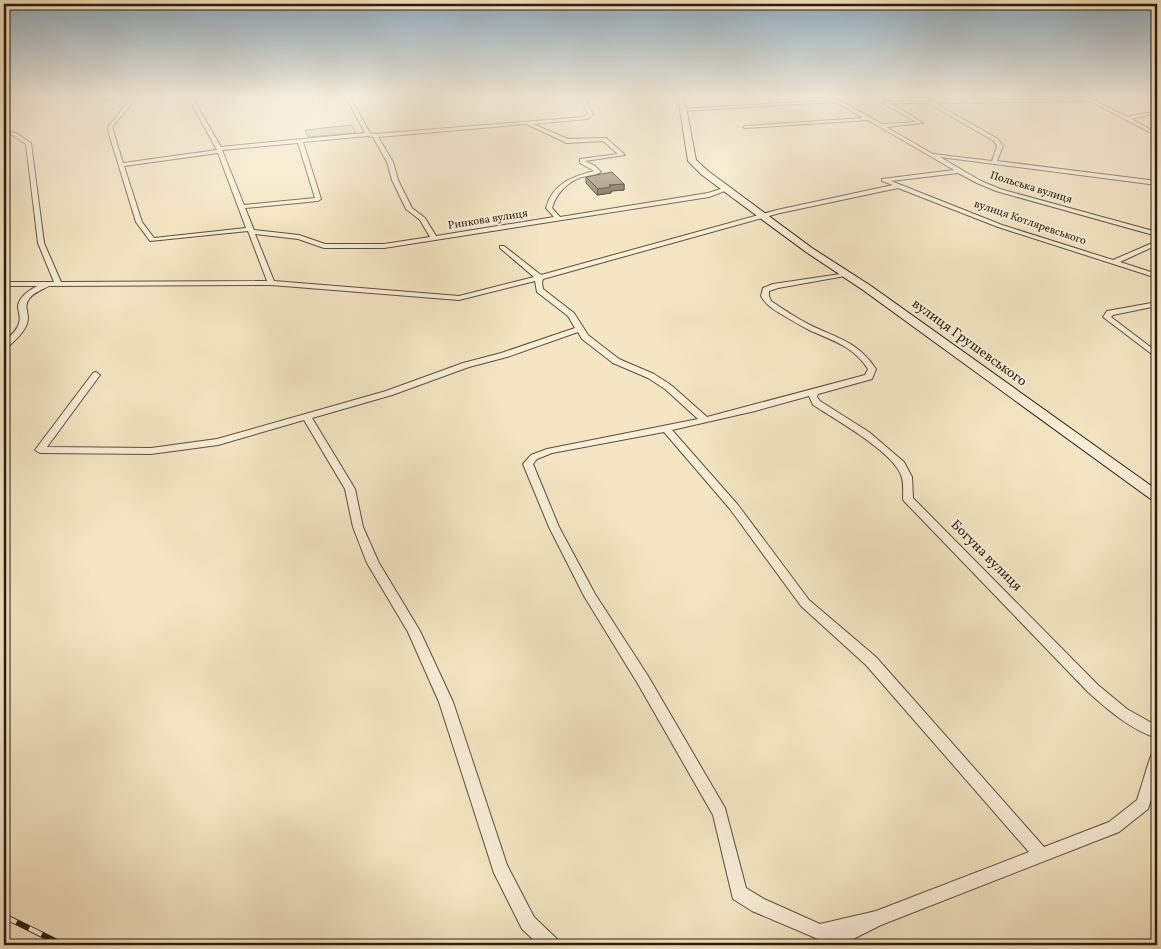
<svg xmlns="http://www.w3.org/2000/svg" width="1161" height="949" font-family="Vollkorn,serif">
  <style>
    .green { fill: #d1c4a5; stroke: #7d705b }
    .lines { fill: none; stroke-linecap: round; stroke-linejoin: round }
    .minor-casing { stroke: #5c4f3e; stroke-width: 2 }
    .secondary-casing { stroke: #291d11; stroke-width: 2 }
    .minor { fill: #f8efd8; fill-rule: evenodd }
    .secondary { fill: #f8efd8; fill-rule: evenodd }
    .rail-casing { stroke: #291d11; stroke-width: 6 }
    .rail { stroke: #f8efd8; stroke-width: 4.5; stroke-dasharray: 14; stroke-linecap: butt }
    .wall { fill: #7e735f; stroke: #291d11 }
    .shaded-wall { fill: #675e4d; stroke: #291d11 }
    .building { fill: #93866e; stroke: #291d11 }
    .labels { text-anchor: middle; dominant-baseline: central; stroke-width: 4; stroke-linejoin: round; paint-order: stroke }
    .far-street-label { font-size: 11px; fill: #291d11; stroke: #f8efd8 }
    .street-label { font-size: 14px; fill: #291d11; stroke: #f8efd8 }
  </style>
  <rect width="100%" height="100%" fill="#f4e6c3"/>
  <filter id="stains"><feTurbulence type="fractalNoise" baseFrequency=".004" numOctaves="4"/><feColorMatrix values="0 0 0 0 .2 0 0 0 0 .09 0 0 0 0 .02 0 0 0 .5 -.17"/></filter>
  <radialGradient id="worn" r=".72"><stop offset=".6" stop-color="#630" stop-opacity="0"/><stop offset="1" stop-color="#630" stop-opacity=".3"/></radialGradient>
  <!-- green -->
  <path class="green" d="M352,125L356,133L308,137L305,130Z"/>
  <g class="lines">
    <!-- minor casing -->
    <g class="minor-casing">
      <path id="minor" d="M77,97L132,99L145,97L134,101L112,127L123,163L217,150L188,97H192L221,147L365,133L346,97H350L370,133L375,134L584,117L588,114L580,97H584L593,114L587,119L533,124L568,139L606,138L625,155L585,161L595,166L601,172C595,175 588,176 582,177C568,181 556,194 552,208L560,217L708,193L727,187L730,189L709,197L384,248H324L298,239L255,234L274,281L459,296L534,277L500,248V246H504L541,275L777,210L893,185L882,181V179L954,170L868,120L745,128L743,127L745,126L863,118L836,102L683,111L681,109L832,100L828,97H833L882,124L916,122L883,103L885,101L1091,99L1127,117L1157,111V113L1131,119L1157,133V136L1090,101L935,103L998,139L1003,146L997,161L1157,181V185L940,157L981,181L1000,189L1157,232V236L996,191L977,183L958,173L891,181L1002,225L1113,260L1157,241V245L1120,262L1157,274V278L998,227L898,188L780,213L543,279L542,283L543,289L574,313L588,335L619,359L654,374L671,385L707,417L865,375L868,369C854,347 834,341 811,331C801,326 791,320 781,314C773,309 766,305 761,296L763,288L773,284L847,273L849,274L845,276L778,288L769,291V296L771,301C783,309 795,317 808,324C838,339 856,340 876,369L872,379L818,394L817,397L820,401L869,432L904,462L912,477L913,498L1098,685L1127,709L1157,726V738C1131,730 1108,710 1088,692L904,501L903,499C903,492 904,482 901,475C893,452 835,419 813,405L809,396L755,411L672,430L738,505L809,600L876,657L1044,847L1109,822L1137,800L1150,758L1152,754L1157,752V781L1148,809L1119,832L881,925L841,945H816L818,939L752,911L733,899L713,815L638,684L584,596L549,527L523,464L531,455L547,449L698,419L665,389L648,378L613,363L582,339L578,332L507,357L469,367L392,395L312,418L355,489L363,527L379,563L420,631L453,702L507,865L534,917L557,939L559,945H539L522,929L494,873L439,702L408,632L367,563L353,527L345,489L304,420L218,445L151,454L40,453L35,450L93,373L96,372L100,375L47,447L151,448L217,439L386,391L463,363L501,353L575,328L568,316L537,292L535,281L459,300L271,285L49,286C42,290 34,292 29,299C24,306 28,311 28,319C27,331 15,340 7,348H4V342C10,336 17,331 19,323C21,316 18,312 18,306C19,297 30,289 38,286H4V282H54L38,243L26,144L12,135L4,133V131L16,133L31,143L44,243L61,282L267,281L248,231L150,241L136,222L109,134L108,127L129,101ZM891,103H928L994,141L997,146L992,161L933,154L886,127L923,123ZM526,124L567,143L603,141L618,154L580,159V163L594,171C572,177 553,183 546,208L554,217L436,236L425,218L412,208L398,180L393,162L378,137ZM368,136L373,137L387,162L392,180L406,209L420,220L430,237L384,244H325L299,235L254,230L245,208L318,201L321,199L303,142ZM298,143L315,198L244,205L222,150ZM218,153L246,228L154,238L142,222L124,166ZM664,432L730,509L801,606L866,665L1029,852L876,911L820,924L764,899L746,888L725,808L648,676L595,594L559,527L533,464L537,459L552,453Z
        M1143,97H1148L1157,100V103Z
        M1157,302V306L1113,315L1111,317L1157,352V358L1103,317L1107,311Z"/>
    </g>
    <!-- secondary casing -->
    <g class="secondary-casing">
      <path id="secondary" d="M678,97H684L696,160L708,171L812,248L871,286L1157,490V501L1152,500L863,290L806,252L702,175L688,161Z"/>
    </g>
    <!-- minor -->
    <use href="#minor" class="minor"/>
    <!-- secondary -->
    <use href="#secondary" class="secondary"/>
    <!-- rail casing -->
    <g class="rail-casing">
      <path id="rail" d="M4,916L63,945"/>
    </g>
    <!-- rail -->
    <use href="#rail" class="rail"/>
  </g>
  <!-- wall -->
  <path class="wall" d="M586,177L624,184V190L611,191V193L597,195L586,183Z"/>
  <!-- shaded-wall -->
  <path class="shaded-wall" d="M624,184V190L611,191V193L597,195L598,189L609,185Z"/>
  <!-- building -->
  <path class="building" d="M612,172L624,184L609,185L611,187L598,189L586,177Z"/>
  <!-- sky -->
  <linearGradient id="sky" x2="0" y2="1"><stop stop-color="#91adc1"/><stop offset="0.42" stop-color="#faf4e4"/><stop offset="1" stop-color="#faf4e4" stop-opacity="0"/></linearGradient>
  <rect width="1161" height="230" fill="url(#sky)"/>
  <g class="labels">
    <!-- far-street labels -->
    <g class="far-street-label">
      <text transform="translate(1031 188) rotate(17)">Польська вулиця</text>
      <text transform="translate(488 220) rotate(-9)">Ринкова вулиця</text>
      <text transform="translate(1030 223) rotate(19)">вулиця Котляревського</text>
    </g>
    <!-- street labels -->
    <g class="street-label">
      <text transform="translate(969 343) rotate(36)">вулиця Грушевського</text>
      <text transform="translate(986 556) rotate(45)">Богуна вулиця</text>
    </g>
  </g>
  <!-- margin -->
  <rect width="1161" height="949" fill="none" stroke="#f4e6c3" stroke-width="20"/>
  <rect x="5" y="5" width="1151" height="939" fill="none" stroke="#291d11" stroke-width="2.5"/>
  <rect x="10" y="10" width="1141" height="929" fill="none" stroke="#291d11"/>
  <rect width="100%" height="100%" filter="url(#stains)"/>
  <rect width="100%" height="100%" fill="url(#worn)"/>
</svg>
